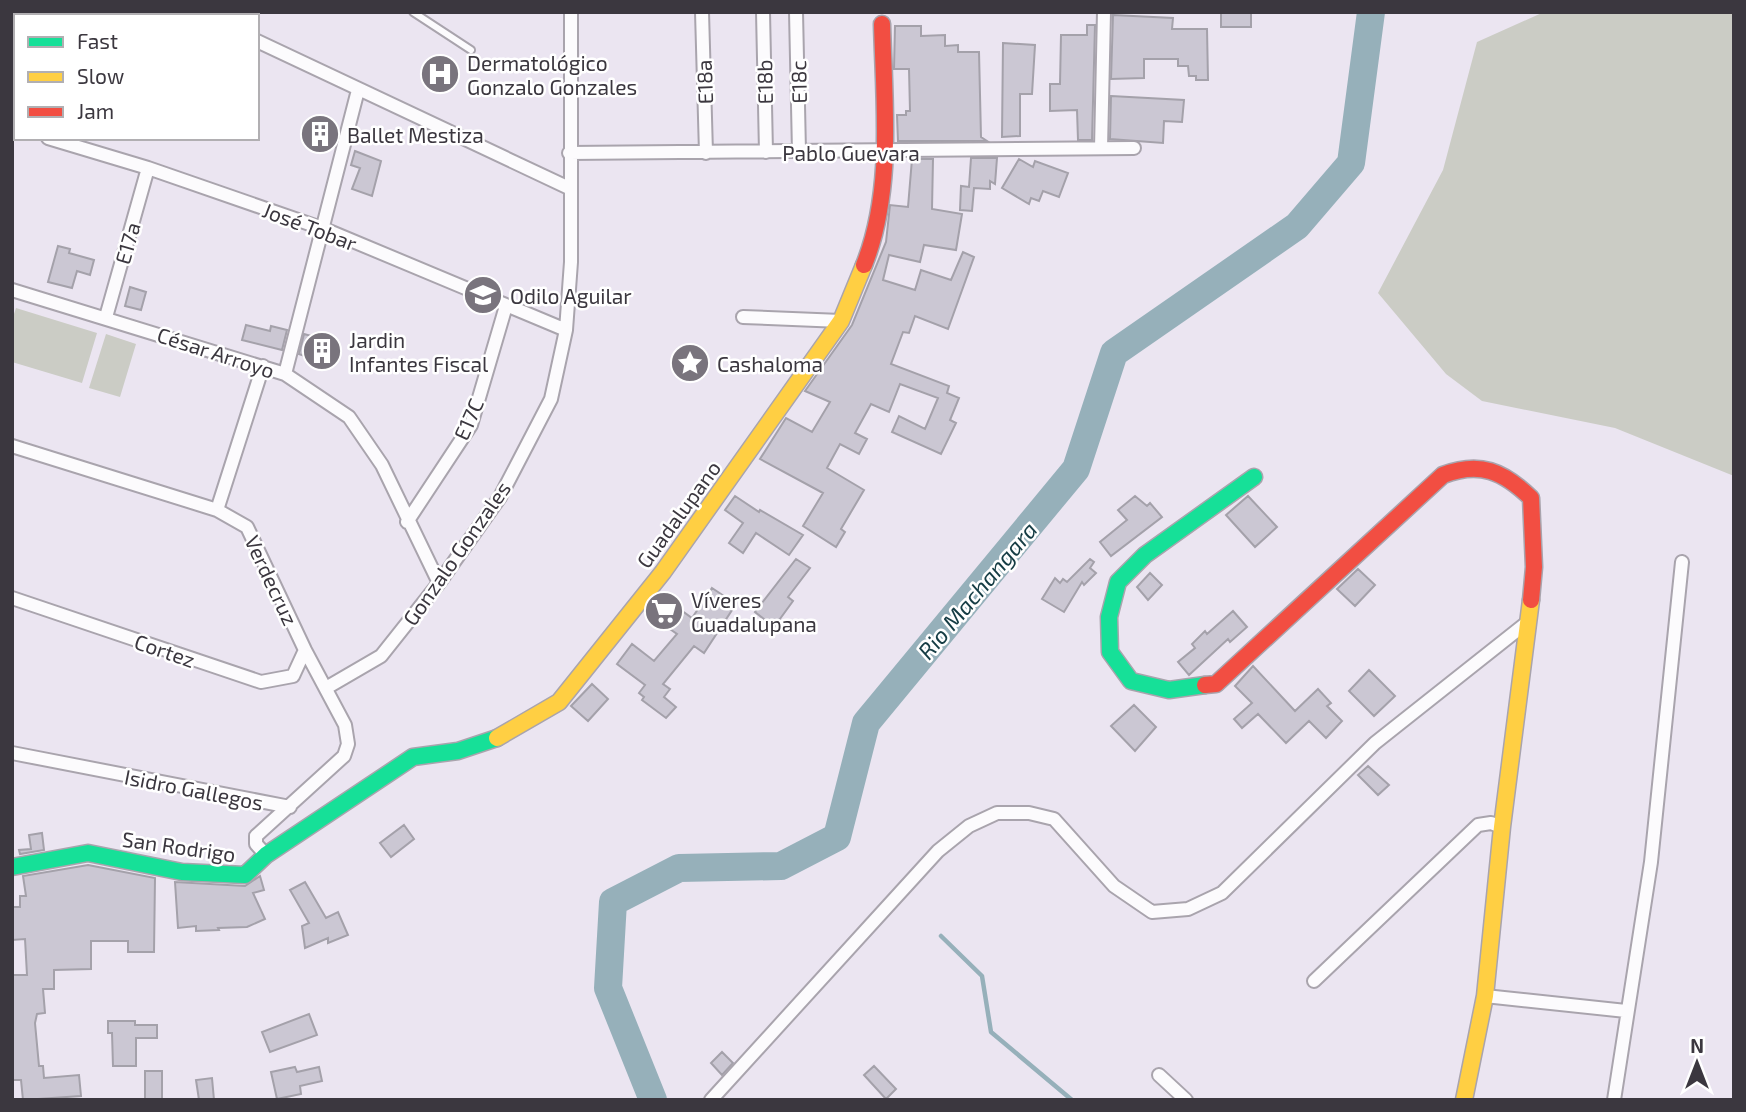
<svg xmlns="http://www.w3.org/2000/svg" width="1746" height="1112" font-family="'Exo 2',sans-serif">
  <style>
    .green { fill: #cbccc5 }
    .lines { fill: none; stroke-linecap: round; stroke-linejoin: round }
    .stream { stroke: #96b0ba; stroke-width: 4.5 }
    .river { stroke: #96b0ba; stroke-width: 28 }
    .building { fill: #cbc7d3; stroke: #a4a1aa; stroke-width: 2 }
    .lane-casing { stroke: #a9a4ad; stroke-width: 10 }
    .street-casing { stroke: #a9a4ad; stroke-width: 16 }
    .fast-casing { stroke: #a9a4ad; stroke-width: 19 }
    .slow-casing { stroke: #a9a4ad; stroke-width: 19 }
    .jam-casing { stroke: #a9a4ad; stroke-width: 19 }
    .lane { stroke: #fcfbfd; stroke-width: 6 }
    .street { stroke: #fcfbfd; stroke-width: 12 }
    .fast { stroke: #16e098; stroke-width: 16 }
    .slow { stroke: #ffcf43; stroke-width: 16 }
    .jam { stroke: #f24e42; stroke-width: 16 }
    .labels { text-anchor: middle; dominant-baseline: central; stroke-width: 5; stroke-linejoin: round; paint-order: stroke }
    .poi-label { font-size: 21px; fill: #3b373f; stroke: #fff; text-anchor: start }
    .street-label { font-size: 21px; fill: #3b373f; stroke: #fff }
    .water-label { font-size: 23px; font-style: italic; fill: #153c44; stroke: #fff }
  </style>
  <rect width="100%" height="100%" fill="#ebe5f1"/>
  <!-- green -->
  <path class="green" d="M1544,12H1734V476L1615,428L1482,401L1446,374L1378,293L1443,170L1477,42Z
    M16,308L97,333L82,383L12,362V320Z
    M106,334L136,344L120,397L89,388Z"/>
  <g class="lines">
    <!-- stream -->
    <path class="stream" d="M941,936L982,976L991,1032L1072,1100"/>
    <!-- river -->
    <path class="river" d="M653,1100L608,988L613,902L679,868L781,866L837,837L866,723L1076,469L1114,353L1297,226L1351,163L1371,12"/>
  </g>
  <!-- building -->
  <path class="building" d="M1221,12H1251V27H1221Z
    M1113,15L1173,18L1172,29H1207L1208,80H1196V76H1189L1188,66H1178V59H1144V78L1111,79Z
    M1087,25H1095L1092,140H1078L1077,110L1050,111V84H1060L1061,35H1087Z
    M895,26H921V36L945,35V46L958,45V52H979L981,137L987,141H898L897,115H906V111H910L909,69H894Z
    M1003,43L1035,45L1032,94H1020V136L1002,137Z
    M1111,96L1184,100L1182,122L1164,121L1163,143L1110,139Z
    M310,120L337,131L330,148L303,137Z
    M355,151L381,161L372,196L352,189L360,168L351,165Z
    M971,158H997L995,184L990,181V189L974,188L972,211L960,210L961,186L969,187Z
    M912,159H933L932,209L962,214L956,250L924,245L920,262L889,255L883,280L915,290L921,270L951,280L963,252L974,257L948,329L915,316L909,333L903,332L891,364L949,386L947,393L959,398L950,420L956,423L941,454L892,432L899,416L925,429L938,398L900,384L889,412L871,404L855,433L867,439L859,454L840,444L827,468L864,490L841,529L845,532L836,547L803,526L823,493L760,459L786,418L812,432L830,402L805,391L852,325L886,242L890,205L908,207Z
    M1019,159L1033,167L1035,161L1068,173L1059,197L1043,191L1039,201L1031,198L1029,204L1002,188Z
    M58,246L70,249L69,253L94,260L90,275L77,271L72,288L48,282Z
    M130,287L146,292L141,310L125,306Z
    M246,325L270,331L271,326L287,330L282,350L242,340Z
    M304,334L337,343L331,365L299,354Z
    M735,496L759,512L760,510L803,535L789,555L756,533L743,553L729,543L743,523L725,510Z
    M1135,496L1147,506L1150,503L1162,517L1111,556L1100,542L1127,520L1118,510Z
    M1248,496L1277,527L1255,547L1226,515Z
    M796,559L810,568L788,597L793,601L774,627L755,612Z
    M1090,559L1094,562L1090,568L1096,573L1084,585L1082,582L1064,612L1042,599L1055,578L1060,583L1063,579L1067,582Z
    M1358,569L1375,585L1355,606L1337,589Z
    M1150,573L1162,585L1148,600L1137,587Z
    M712,588L736,604L704,653L694,646L663,684L670,689L664,697L676,707L666,718L642,700L644,697L639,693L645,685L617,664L632,644L654,661L677,634L654,618L667,600L692,618Z
    M1233,611L1247,627L1230,642L1228,639L1189,675L1178,662L1195,648L1192,644L1205,631L1207,634Z
    M1253,666L1295,711L1318,689L1331,703L1327,706L1342,721L1326,738L1309,721L1286,743L1258,714L1242,728L1234,719L1252,703L1235,686Z
    M1369,670L1395,696L1374,716L1349,691Z
    M592,684L608,699L588,721L571,706Z
    M1134,705L1156,727L1135,751L1111,726Z
    M1368,766L1389,785L1378,795L1358,775Z
    M404,825L414,839L391,857L380,843Z
    M42,833L44,850L20,854L19,850L31,849L29,835Z
    M88,865L155,878L154,952H128V941H91V969L54,970V989H43L45,1013L37,1014L35,1023L39,1066H43L44,1078L79,1075L81,1096L23,1100L21,1080H12V975H27L25,939L12,940V907H20V896H26L23,876Z
    M260,876L264,890L253,893L265,919L247,927L218,928L219,930L196,931V926L178,928L175,882L245,886Z
    M305,882L326,918L338,912L348,935L328,943V938L305,948L302,926L309,923L290,890Z
    M309,1014L317,1035L270,1052L262,1032Z
    M108,1021H135V1025H157V1038H136V1066H113L112,1033H108Z
    M722,1052L733,1063L722,1075L711,1063Z
    M874,1066L896,1089L886,1099L864,1075Z
    M295,1067L297,1072L319,1067L322,1081L300,1086L301,1094L277,1099L271,1072Z
    M145,1071H162V1100H145Z
    M212,1078L214,1100H199L196,1080Z"/>
  <g class="lines">
    <!-- lane casing -->
    <g class="lane-casing">
      <path id="lane" d="M413,12L471,50"/>
    </g>
    <!-- street casing -->
    <g class="street-casing">
      <path id="street" d="M166,12L178,16
        M702,12L706,153
        M763,12L766,152
        M796,12L799,152
        M257,41L569,188
        M12,127L16,128
        M48,138L148,168L324,229L566,330
        M1101,148L1104,12
        M569,153L1134,148
        M12,290L285,374L349,417L382,465L439,583
        M106,317L148,168
        M743,317L841,321
        M285,374L358,90
        M12,446L217,510L247,527L305,650L345,725L348,744L344,756L256,836V844L266,855
        M217,510L263,366
        M407,522L471,425L506,306
        M12,598L261,682L293,676L305,650
        M326,688L381,656L439,583L500,497L551,399L566,330L571,262V12
        M12,753L290,807
        M1314,981L1478,825L1491,823L1502,827
        M1485,996L1626,1011
        M1159,1075L1186,1100
        M711,1100L938,851L969,826L997,813H1029L1054,819L1114,886L1152,912L1188,909L1222,893L1375,743L1529,621
        M1614,1100L1651,862L1682,562"/>
    </g>
    <!-- fast casing -->
    <g class="fast-casing">
      <path id="fast" d="M1205,685L1169,690L1131,681L1110,652L1109,617L1118,582L1145,555L1254,477
        M12,867L88,853L182,872L245,875L266,855L413,757L458,751L497,738"/>
    </g>
    <!-- slow casing -->
    <g class="slow-casing">
      <path id="slow" d="M497,738L559,702L663,572L841,321L864,265
        M1464,1100L1485,996L1502,827L1531,600"/>
    </g>
    <!-- jam casing -->
    <g class="jam-casing">
      <path id="jam" d="M864,265C894,190 884,103 882,24
        M1205,685L1216,684L1443,475C1480,461 1503,471 1531,498L1534,567L1531,600"/>
    </g>
    <!-- lane -->
    <use href="#lane" class="lane"/>
    <!-- street -->
    <use href="#street" class="street"/>
    <!-- fast -->
    <use href="#fast" class="fast"/>
    <!-- slow -->
    <use href="#slow" class="slow"/>
    <!-- jam -->
    <use href="#jam" class="jam"/>
  </g>
  <!-- icons -->
  <defs>
    <g id="hospital-disc" transform="scale(2.0125)"><circle r="9.5" fill="#79747d" stroke="#fff"/><path d="M-5-5h3v3.5h4V-5h3V5h-3V1.5h-4V5h-3Z" fill="#fff"/></g>
    <g id="building-disc" transform="scale(2.0125)"><circle r="9.5" fill="#79747d" stroke="#fff"/><path d="M-4-6H4V6H1V3H-1V6H-4ZM-2.5-4.3h1.7v1.8h-1.7ZM.8-4.3h1.7v1.8H.8ZM-2.5-1h1.7V.8h-1.7ZM.8-1h1.7V.8H.8Z" fill="#fff"/></g>
    <g id="school-disc" transform="scale(2.0125)"><circle r="9.5" fill="#79747d" stroke="#fff"/><path d="M0-5L7-2L0 1L-7-2ZM-4 1L0 2.5L4 1V4Q0 6-4 4Z" fill="#fff"/></g>
    <g id="sight-disc" transform="scale(2.0125)"><circle r="9.5" fill="#79747d" stroke="#fff"/><path d="M0-6L1.8-2.2L6-1.7L2.9 1.2L3.7 5.4L0 3.3L-3.7 5.4L-2.9 1.2L-6-1.7L-1.8-2.2Z" fill="#fff"/></g>
    <g id="supermarket-disc" transform="scale(2.0125)"><circle r="9.5" fill="#79747d" stroke="#fff"/><path d="M-6-5.5h2.5l.6 2H6L4.5 2H-2.5L-4.4-4H-6ZM-1.5 3.2a1.3 1.3 0 1 0 .1 0ZM3 3.2a1.3 1.3 0 1 0 .1 0Z" fill="#fff"/></g>
  </defs>
  <g fill-rule="evenodd">
    <use href="#hospital-disc" x="440" y="74"/>
    <use href="#building-disc" x="320" y="134"/>
    <use href="#school-disc" x="483" y="295"/>
    <use href="#building-disc" x="322" y="351"/>
    <use href="#sight-disc" x="690" y="363"/>
    <use href="#supermarket-disc" x="664" y="611"/>
  </g>
  <g class="labels">
    <!-- poi labels -->
    <g class="poi-label">
      <text x="467" y="62">Dermatológico<tspan x="467" dy="24">Gonzalo Gonzales</tspan></text>
      <text x="347" y="134">Ballet Mestiza</text>
      <text x="510" y="295">Odilo Aguilar</text>
      <text x="349" y="339">Jardin<tspan x="349" dy="24">Infantes Fiscal</tspan></text>
      <text x="717" y="363">Cashaloma</text>
      <text x="691" y="599">Víveres<tspan x="691" dy="24">Guadalupana</tspan></text>
    </g>
    <!-- street labels -->
    <g class="street-label">
      <text transform="translate(704 82) rotate(-92)">E18a</text>
      <text transform="translate(764 82) rotate(-91)">E18b</text>
      <text transform="translate(798 82) rotate(-91)">E18c</text>
      <text x="851" y="152">Pablo Guevara</text>
      <text transform="translate(310 226) rotate(21)">José Tobar</text>
      <text transform="translate(127 243) rotate(-74)">E17a</text>
      <text transform="translate(216 352) rotate(18)">César Arroyo</text>
      <text transform="translate(468 419) rotate(-66)">E17C</text>
      <text transform="translate(678 514) rotate(-54)">Guadalupano</text>
      <text transform="translate(456 553) rotate(-55)">Gonzalo Gonzales</text>
      <text transform="translate(272 580) rotate(65)">Verdecruz</text>
      <text transform="translate(165 650) rotate(19)">Cortez</text>
      <text transform="translate(194 789) rotate(11)">Isidro Gallegos</text>
      <text transform="translate(179 846) rotate(8)">San Rodrigo</text>
    </g>
    <!-- water labels -->
    <g class="water-label">
      <text transform="translate(977 590) rotate(-50)">Rio Machangara</text>
    </g>
  </g>
  <!-- border -->
  <rect width="1746" height="1112" fill="none" stroke="#3b373f" stroke-width="28"/>
  <!-- legend -->
  <rect x="14" y="14" width="245" height="126" fill="#ffffff" stroke="#b1afb2" stroke-width="2"/>
  <rect x="28" y="37" width="35" height="10" fill="#16e098" stroke="#b1afb2" stroke-width="2"/>
  <text x="77" y="49" font-size="21" fill="#3b373f">Fast</text>
  <rect x="28" y="72" width="35" height="10" fill="#ffcf43" stroke="#b1afb2" stroke-width="2"/>
  <text x="77" y="84" font-size="21" fill="#3b373f">Slow</text>
  <rect x="28" y="107" width="35" height="10" fill="#f24e42" stroke="#b1afb2" stroke-width="2"/>
  <text x="77" y="119" font-size="21" fill="#3b373f">Jam</text>
  <!-- north arrow -->
  <g transform="translate(1697 1063)" stroke="#ffffff" stroke-width="5" paint-order="stroke">
  <path d="M0-5L12 26L0 18L-12 26Z" fill="#3b373f"/>
  <text y="-10" font-size="19" font-weight="bold" text-anchor="middle" fill="#3b373f">N</text>
  </g>
</svg>
